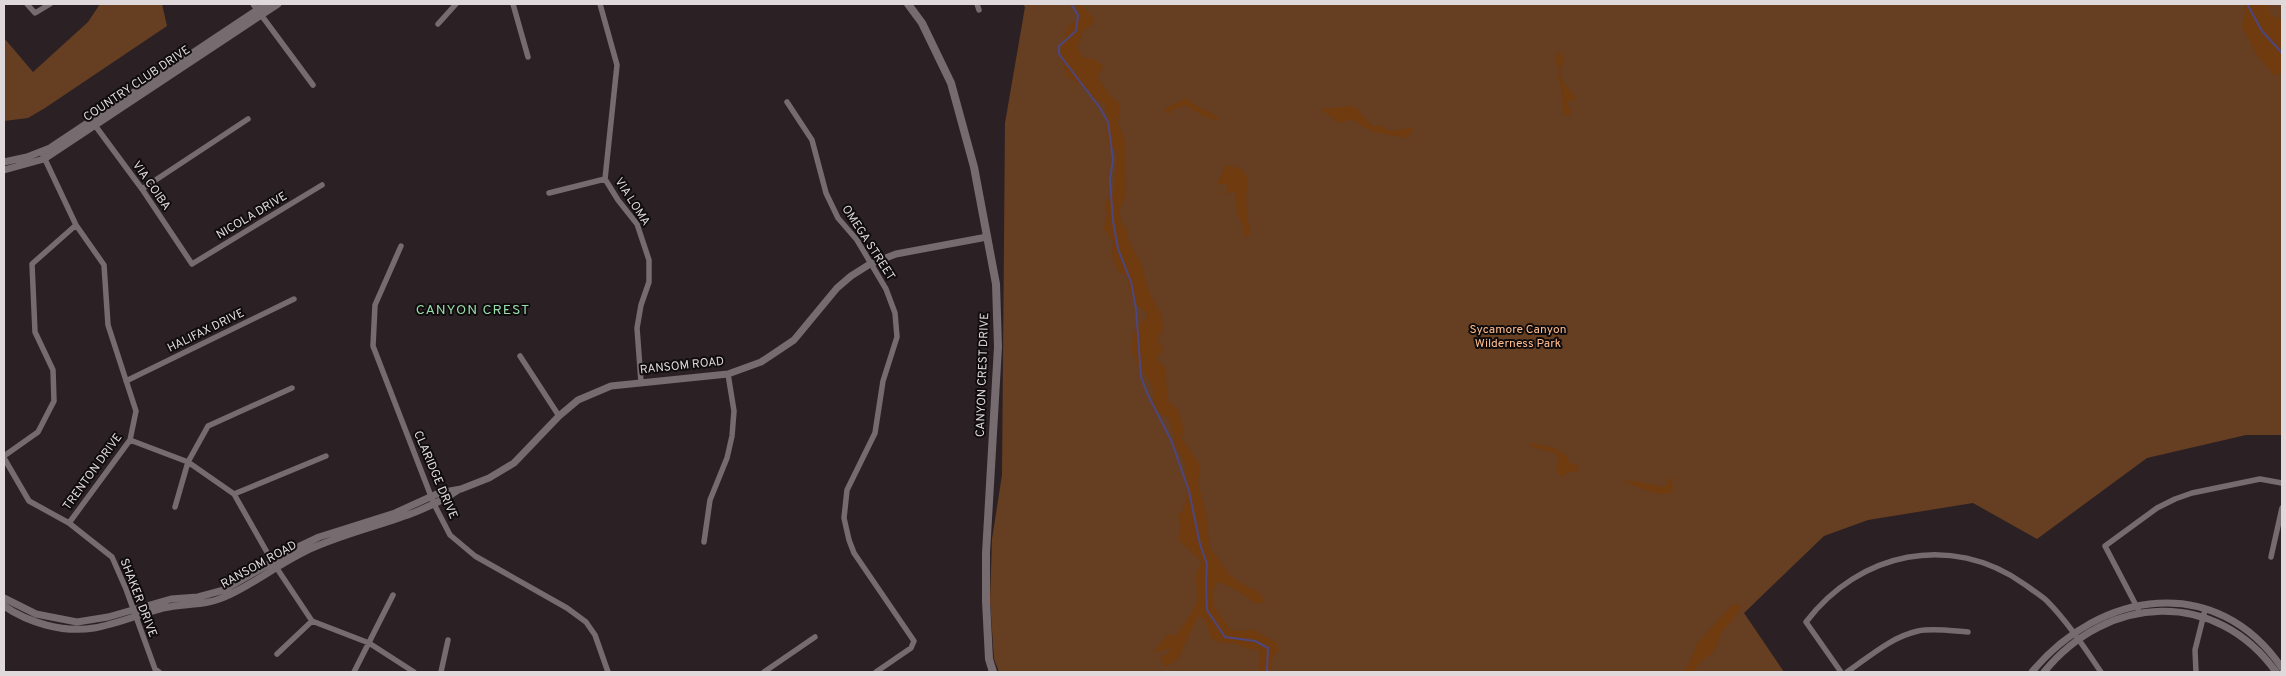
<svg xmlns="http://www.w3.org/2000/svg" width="2286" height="676" font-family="Overpass,sans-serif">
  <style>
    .green { fill: #663e21 }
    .forest { fill: #703b0e }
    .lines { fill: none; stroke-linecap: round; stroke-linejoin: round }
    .stream { stroke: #4d467f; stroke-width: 2 }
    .minor { stroke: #766b6f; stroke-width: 5.5 }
    .tertiary { stroke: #766b6f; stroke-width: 7 }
    .secondary { stroke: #766b6f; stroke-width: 8 }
    .labels { text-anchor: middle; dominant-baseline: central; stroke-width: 4; stroke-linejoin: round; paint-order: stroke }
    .street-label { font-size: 12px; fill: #dfd9db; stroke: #100c0e }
    .park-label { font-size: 12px; fill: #febc8d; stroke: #100c0e }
    .neighbourhood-label { font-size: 14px; letter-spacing: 1px; fill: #97dca9; stroke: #100c0e }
  </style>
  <rect width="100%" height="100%" fill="#2b2125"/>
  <!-- green -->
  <path class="green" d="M100,4H162L167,26L45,108L28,118L4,121V38L33,72L88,22Z
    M1023,4H2282V435H2246L2147,458L2037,539L1973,503L1868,520L1824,536L1744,613L1784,672H999L994,659L990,600L992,539L1002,475L1005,123L1025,7Z"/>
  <!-- forest -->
  <path class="forest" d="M1077,4H1083L1082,6L1093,17L1094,23L1083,31L1077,47L1083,58L1094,59L1103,66L1097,78L1110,95L1120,104L1118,123L1125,141L1126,194L1119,212L1122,225L1126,227L1129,242L1141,263L1149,292L1161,315L1163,328L1157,340L1163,349L1156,359L1165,368L1168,401L1179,411L1183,428L1182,439L1200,465L1198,484L1206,513L1210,548L1231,576L1244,585L1259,592L1265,602L1255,603C1243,594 1231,585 1216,582C1207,611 1218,608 1230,630L1244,631L1254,629L1262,635L1276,642L1279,650L1272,659L1271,670L1273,672H1260L1259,650C1248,649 1245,647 1235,644C1226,641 1225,646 1212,639L1205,620L1198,616L1178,659L1166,667L1160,658L1170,652V648L1153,653L1168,634L1175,636C1183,625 1193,614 1197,601C1200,590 1190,578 1202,562L1178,539L1181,526L1178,516L1183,510L1187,496L1186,471L1184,459L1177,449L1169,418L1153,409C1153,402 1154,392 1152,386C1143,365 1126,360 1134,333C1136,325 1145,322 1148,314C1133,302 1129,295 1127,276L1119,272L1112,256L1113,241L1104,229L1107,214L1105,203L1114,193L1117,151L1108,145C1104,130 1109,119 1105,104L1094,98L1088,89L1066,76C1060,52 1057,30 1081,17Z
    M2244,4H2269V13L2282,21V72L2275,76L2257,55L2242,27L2245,13Z
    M1557,51L1563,56L1561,80L1575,96L1574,101H1566L1571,111L1569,116L1563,114L1562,88L1558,79L1560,69L1556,62Z
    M1187,98C1196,110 1210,109 1219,119L1218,121L1201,115L1186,105L1171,110L1168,115L1165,112L1166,108Z
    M1354,106C1362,114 1365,121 1375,127L1380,125C1391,135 1398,129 1411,128L1413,130L1408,138L1373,132L1352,119L1340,123L1320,109Z
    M1226,165L1241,169L1248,178C1245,197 1246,216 1251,234L1244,237V228L1237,213L1235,192L1221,193L1227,191L1228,184H1217Z
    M1531,443L1554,448L1567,456L1569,463L1579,465L1576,472H1569L1561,477L1556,470L1559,459L1555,453L1529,446Z
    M1667,477L1671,480L1673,487L1671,493C1653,497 1638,485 1622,481H1634L1663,487L1667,485Z
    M1738,604L1740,607C1736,618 1730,622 1723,630C1719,635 1719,643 1715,649C1709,659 1700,657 1694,672H1683L1690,662L1697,644L1731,606Z"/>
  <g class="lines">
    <!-- stream -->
    <path class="stream" d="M1071,4L1078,15L1076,31L1059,46V54L1100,108L1108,122L1113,160L1110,180L1113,221L1118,249L1131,282L1136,309L1141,377L1148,395L1171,440L1189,491L1200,544L1207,564L1206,585L1207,610L1225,637L1255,641L1268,648L1267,670L1269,672
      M2247,4L2262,31L2282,53"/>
    <!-- minor -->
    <path class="minor" d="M27,4L35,13L50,4
      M253,4L313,85
      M513,4L528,57
      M600,4L617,65L605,179L618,200L637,224L649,260V282L641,305L637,328L641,382
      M977,4L979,10
      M438,24L456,4
      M787,102L812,140L826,193L838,218L857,240L886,289L895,313L897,337L883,381L875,433L847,490L844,518L849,540L854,553L914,641L911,648L876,672
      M94,124L142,189L192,264L322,185
      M42,153L76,225L104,265L108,325L136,411L130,440L69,523
      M142,189L248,119
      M549,193L605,179
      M401,246L375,305L373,346L434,504L450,535L475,556L567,608L586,622L595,635L608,672
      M520,356L559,416
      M126,381L294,299
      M130,440L188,462L234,494L272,561L312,621L369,643L414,672
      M4,456L38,432L54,401L53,370L35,332L32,264L76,225
      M4,458L29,501L69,523L112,557L126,589L155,669L159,672
      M234,494L326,456
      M175,507L188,462L208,426L292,388
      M704,542L710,500L727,458L732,436L734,411L728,374
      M2271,557L2282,508
      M2138,609L2105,546L2157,508L2175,499L2192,493L2260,479L2282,483
      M277,654L312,621
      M354,672L393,595
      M441,672L448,640
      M764,672L815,637
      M1841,672L1806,622C1859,552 1951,532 2024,584C2031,589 2039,594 2046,600C2067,621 2084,647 2101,672
      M1847,672C1869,657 1891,637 1918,631C1934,628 1952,631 1968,632
      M2196,672L2195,650L2205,610"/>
    <!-- tertiary -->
    <path class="tertiary" d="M4,162L27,157L50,148L266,4
      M4,170L44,159L278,4
      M4,598L36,614L77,622L108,617L171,599L198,597L224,590L300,546L319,537L395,513L439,493L461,489L489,478L514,463L559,416L578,400L611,386L728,374L761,362L794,340L837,288L851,276L870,264L896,254L987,237
      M4,606C29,623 63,633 94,628C117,624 140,614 163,608C185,603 208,606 229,595C261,580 289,556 322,544C368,525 417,518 458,490
      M2032,672C2100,590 2217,572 2282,668
      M2044,672C2107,594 2216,588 2276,672"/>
    <!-- secondary -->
    <path class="secondary" d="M908,4L922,23L951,83L974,167L996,284L998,347L986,553V601L989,659L993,672"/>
  </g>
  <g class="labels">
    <!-- street labels -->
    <g class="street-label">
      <text transform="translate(137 84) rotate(-34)">COUNTRY CLUB DRIVE</text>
      <text transform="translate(151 186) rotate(55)">VIA COIBA</text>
      <text transform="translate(632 202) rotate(57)">VIA LOMA</text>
      <text transform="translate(252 216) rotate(-31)">NICOLA DRIVE</text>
      <text transform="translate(868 243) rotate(57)">OMEGA STREET</text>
      <text transform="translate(206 331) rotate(-26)">HALIFAX DRIVE</text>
      <text transform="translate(682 366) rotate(-6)">RANSOM ROAD</text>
      <text transform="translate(983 375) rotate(-88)">CANYON CREST DRIVE</text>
      <text transform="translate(93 472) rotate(-54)">TRENTON DRIVE</text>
      <text transform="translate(435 475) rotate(67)">CLARIDGE DRIVE</text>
      <text transform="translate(259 565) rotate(-29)">RANSOM ROAD</text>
      <text transform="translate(138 598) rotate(69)">SHAKER DRIVE</text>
    </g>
    <!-- park labels -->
    <g class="park-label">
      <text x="1518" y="330">Sycamore Canyon<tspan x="1518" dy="14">Wilderness Park</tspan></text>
    </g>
    <!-- neighbourhood labels -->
    <g class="neighbourhood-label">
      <text x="473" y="310">CANYON CREST</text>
    </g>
  </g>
  <!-- border -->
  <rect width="2286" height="676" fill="none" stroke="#dfd9db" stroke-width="10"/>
</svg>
